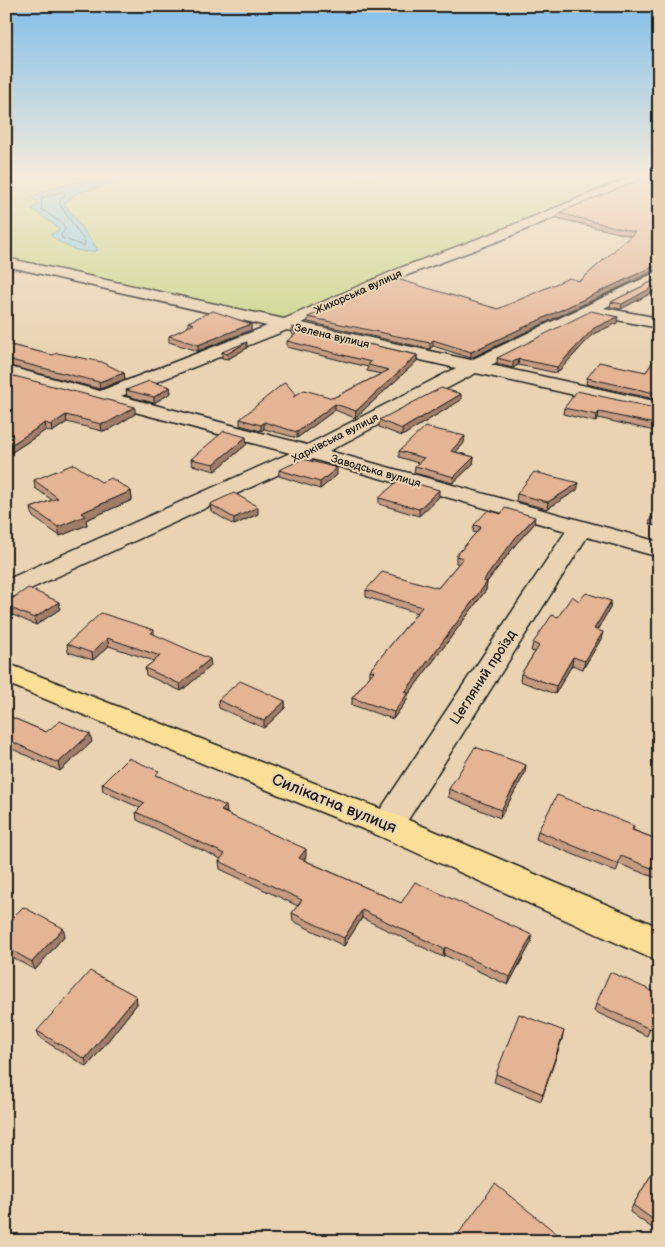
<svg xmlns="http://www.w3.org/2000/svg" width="665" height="1247" font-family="'Balsamiq Sans',sans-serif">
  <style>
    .green { fill: #cad689; stroke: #737952 }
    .water { fill: #89d0ea; stroke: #5d8898 }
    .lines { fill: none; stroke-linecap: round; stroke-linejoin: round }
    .shore { stroke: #48646e; stroke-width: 1 }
    .street-casing { stroke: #1c1c1c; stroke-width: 3 }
    .primary-casing { stroke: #1c1c1c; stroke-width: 3 }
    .street { fill: #e9d3b2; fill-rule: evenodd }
    .primary { fill: #fbdf96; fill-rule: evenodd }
    .wall { fill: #c49b80; stroke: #1c1c1c }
    .shaded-wall { fill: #a07e68; stroke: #1c1c1c }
    .building { fill: #e4b495; stroke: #1c1c1c }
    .labels { text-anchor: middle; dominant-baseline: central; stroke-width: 4; stroke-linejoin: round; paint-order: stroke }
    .far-street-label { font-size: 11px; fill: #1c1c1c; stroke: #e9d3b2 }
    .street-label { font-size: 14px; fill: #1c1c1c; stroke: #e9d3b2 }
    .near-street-label { font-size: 16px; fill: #1c1c1c; stroke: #e9d3b2 }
  </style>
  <rect width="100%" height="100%" fill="#e9d3b2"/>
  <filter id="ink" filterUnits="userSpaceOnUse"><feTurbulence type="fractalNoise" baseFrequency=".02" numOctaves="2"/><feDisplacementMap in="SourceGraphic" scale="10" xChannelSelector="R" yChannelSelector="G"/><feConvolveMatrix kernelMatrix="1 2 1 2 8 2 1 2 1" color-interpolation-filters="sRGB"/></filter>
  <g filter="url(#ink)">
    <!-- green -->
    <path class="green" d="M6,177H636L284,325L6,262Z"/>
    <!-- water -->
    <path class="water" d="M106,177L133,178L77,193L64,203L98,250C81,256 63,245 50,235L60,229L32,209L38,204L32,197C54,186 82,181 106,177Z"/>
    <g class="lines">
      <!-- shore -->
      <path class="shore" d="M62,192L65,195L60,201V205L85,242L84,246L62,238L61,235L65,230L63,224L41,209L42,198Z"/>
      <!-- street casing -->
      <g class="street-casing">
        <path id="street" d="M631,177H647L645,179L501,240L410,274L302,323L471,360L659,271V281L604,308L659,318V328L590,315L491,365L659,402V414L476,373L329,451L659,542V557L587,537L399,834L387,838L375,834L370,825L566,531L312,459L15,596L6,598V580L290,453L6,378V366L100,391L267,326L6,266V258L284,319L400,268L491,234ZM287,330L456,368L307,445L121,396Z"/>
      </g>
      <!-- primary casing -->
      <g class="primary-casing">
        <path id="primary" d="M6,663L399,816L659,927V962L375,834L6,683Z"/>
      </g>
      <!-- street -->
      <use href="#street" class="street"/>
      <!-- primary -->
      <use href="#primary" class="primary"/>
    </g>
    <!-- wall -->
    <path class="wall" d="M659,177V270L471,358L433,346L430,349L308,322V317L498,309L580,281L631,236L557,218L558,213Z
      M659,278V289L621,309L610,307L611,302Z
      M188,322L251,324V330L198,351L169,342V336L188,327Z
      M617,323L593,334L557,373L518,365L513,368L497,364V358Z
      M292,327L417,355V361L355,418L335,410L297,438L264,429L261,431L240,425V419L296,395L333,398L381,374L367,371L368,367L287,347V341L294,336L292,333Z
      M6,344L124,373L125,379L100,389L6,365Z
      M247,348L228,359L222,358V352Z
      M659,353V400L586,384L587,378L646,372Z
      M6,374L135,414L109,430L102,431L67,422L52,432L46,430L6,456Z
      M170,387L171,393L154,403L127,396L126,390Z
      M461,400L402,436L379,427V420Z
      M564,408L659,409V432L598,418L596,422L563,414Z
      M464,443L456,452L474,457L473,464L453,483L414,473L415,466L418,463L399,457V451Z
      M247,444L215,471L192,465L191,459Z
      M279,470L337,475L320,489L279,476Z
      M34,480L101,482L131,491L132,500L86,520L87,525L60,536L33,517L31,508L52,500L35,488Z
      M577,490L547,509L516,501L517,494Z
      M439,497L419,516L379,504V498Z
      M210,504L258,514L234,525L211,511Z
      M659,508V527L649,524L651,517Z
      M534,524L516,544L487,582L486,590L408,695L407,700L393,719L352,705V698L370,676V670L417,613L366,597V590L438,588L458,564L456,563V556L476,533L473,532L474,525Z
      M579,601H611L610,608L597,630L601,639L583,669L572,665L555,694L520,681L521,674L535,652L531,651L533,643Z
      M6,603L60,609L36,625L6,612Z
      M154,630V635L211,666L181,691L146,675L145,668L154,661L109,646L93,660L68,652L67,644Z
      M218,700L285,701V708L264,728L219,708Z
      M6,715L46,732L92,742L60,771L6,746Z
      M525,773L500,818L448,797L449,789Z
      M160,776L306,857L304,860L401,903L531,943L508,985L444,955L443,957L362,918L344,946L293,921L292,913L298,906L220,869L219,861L221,859L137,820L136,812L140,808L103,791L102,784Z
      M634,826L633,830L659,840V879L619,864L616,872L536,839L538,831Z
      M6,924L65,935L35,970L6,954Z
      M136,996L137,1004L87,1067L40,1038L37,1031Z
      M596,1004L659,1006L647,1036L594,1011Z
      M562,1039L541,1101L494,1082L496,1074Z
      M659,1162V1233L630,1212L633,1205Z
      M456,1237L566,1241H455Z"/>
    <!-- shaded-wall -->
    <path class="shaded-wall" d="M659,264L658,269L471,358V352Z
      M659,284V289L621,309L622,304Z
      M618,317L617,323L593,334L557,373V367L594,328Z
      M251,324V330L198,351V345Z
      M433,340V346L430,349V343Z
      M247,342V348L228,359L227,354Z
      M417,355V361L355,418L356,411Z
      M519,359L518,365L513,368V362Z
      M124,373L125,379L100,389L99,382Z
      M170,387L171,393L154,403V397Z
      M461,394V400L402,436V429Z
      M335,404V410L297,438V432Z
      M135,407V414L109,430L102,431L101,424Z
      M599,412L598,418L596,422L597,415Z
      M66,415L67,422L52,432L51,425Z
      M264,422V429L261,431V425Z
      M45,423L46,430L6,456V448Z
      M465,436L464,443L451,458V451Z
      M246,437L247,444L215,471L214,464Z
      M474,457L473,464L453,483L454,477Z
      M337,468V475L320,489V482Z
      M579,483L577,490L547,509L548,502Z
      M439,490V497L419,516V509Z
      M131,491L132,500L86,520L87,525L60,536L58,527L81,513Z
      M258,507V514L234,525V518Z
      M535,517L534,524L516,544L482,588L483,581L516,537Z
      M487,582L486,590L408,695L407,700L393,719L394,712L405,692Z
      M611,601L610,608L593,637L594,629Z
      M59,602L60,609L36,625L34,618Z
      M603,632L601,639L583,669L585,661Z
      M107,638L109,646L93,660L92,653Z
      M573,657L572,665L555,694L556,686Z
      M210,659L211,666L181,691L180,684Z
      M285,701V708L264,728V721Z
      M90,734L92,742L60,771L58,763Z
      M526,765L525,773L500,818L501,810Z
      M226,806L227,813L221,811Z
      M306,849V857L299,866V858Z
      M362,910V918L344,946V938Z
      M63,928L65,935L35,970L32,962Z
      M532,935L531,943L508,985L510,977Z
      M445,947L444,955L443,957L444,949Z
      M136,996L137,1004L87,1067L85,1059Z
      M564,1031L562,1039L541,1101L543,1094Z"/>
    <!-- building -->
    <path class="building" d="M646,177H659V264L471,352L433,340L430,343L308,317L371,288L397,279L498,309L569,278L580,281L635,232L558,213Z
      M659,278V284L622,304L611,302Z
      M213,311L251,324L198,345L169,336L194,324L188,322Z
      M591,311L618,317L594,328L557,367L519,359L513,362L497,358Z
      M292,327L417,355L356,411L335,404L297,432L264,422L261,425L240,419L285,382L296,395L293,397L304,390L333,398L389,370L368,365L371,362L287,341L296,334Z
      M247,342L227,354L222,352Z
      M6,344L53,355L57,353L102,362L124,373L99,382L6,359Z
      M659,353V394L587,378L599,362L646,372Z
      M6,374L135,407L107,423L101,424L66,415L51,425L45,423L6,448Z
      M149,381L170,387L154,397L126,390Z
      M441,388L461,394L402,429L379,420Z
      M577,391L659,409V425L599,412L597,415L564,408Z
      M425,427L465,436L451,451L474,457L454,477L415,466L424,458L399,451Z
      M224,431L246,437L214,464L191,459Z
      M303,459L337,468L320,482L279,470Z
      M74,464L101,482L111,478L131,491L81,513L85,516L58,527L31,508L58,498L34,480Z
      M534,472L579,483L548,502L517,494Z
      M400,479L439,490L419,509L379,498Z
      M234,493L258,507L234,518L210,504Z
      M505,508L535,517L516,537L483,581L487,582L405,692L408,693L394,712L352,698L374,671L370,670L422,607L366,590L382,572L438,588L463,558L456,556L481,527L474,525L488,510L501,514Z
      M659,508V520L651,517Z
      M28,588L59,602L34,618L6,606V603Z
      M586,593L611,601L594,629L603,632L585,661L573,657L556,686L521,674L539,646L533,643L552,615L558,617L572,596L579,601Z
      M101,613L154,630L151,633L210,659L180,684L145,668L160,656L107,638L92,653L67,644Z
      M240,681L285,701L264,721L218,700Z
      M6,715L46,732L60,721L90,734L58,763L6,739Z
      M475,747L526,765L501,810L449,789Z
      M128,758L159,771L156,775L226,806L221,811L306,849L299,858L401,903L415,882L532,935L510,977L445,947L444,949L362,910L344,938L292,913L302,900L219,861L225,854L136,812L145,803L102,784Z
      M557,795L634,826L632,830L659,840V871L621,856L618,864L538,831Z
      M23,907L63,928L32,962L6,947V924Z
      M90,971L136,996L85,1059L37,1031Z
      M610,972L659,994V1006L650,1029L596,1004Z
      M519,1014L564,1031L543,1094L496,1074Z
      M659,1162V1224L633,1205Z
      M495,1184L566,1241H461L456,1237Z"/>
  </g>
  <!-- sky -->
  <linearGradient id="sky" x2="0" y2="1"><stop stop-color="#82bfe9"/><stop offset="0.5" stop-color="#f5ebdc"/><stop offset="1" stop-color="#f5ebdc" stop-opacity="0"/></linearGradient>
  <rect width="665" height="352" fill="url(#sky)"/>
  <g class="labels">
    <!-- far-street labels -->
    <g class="far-street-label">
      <text transform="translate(358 292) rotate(-24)">Жихорська вулиця</text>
      <text transform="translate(332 336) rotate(13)">Зелена вулиця</text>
      <text transform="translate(335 438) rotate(-27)">Харківська вулиця</text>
      <text transform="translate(376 471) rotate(16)">Заводська вулиця</text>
    </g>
    <!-- street labels -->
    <g class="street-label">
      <text transform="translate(483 677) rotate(-57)">Цегляний проїзд</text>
    </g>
    <!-- near-street labels -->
    <g class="near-street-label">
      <text transform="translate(334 804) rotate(22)">Силікатна вулиця</text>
    </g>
  </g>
  <!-- margin -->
  <rect width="665" height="1247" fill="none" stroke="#e9d3b2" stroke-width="25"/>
  <rect x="12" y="12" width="640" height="1222" fill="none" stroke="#1c1c1c" stroke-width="2" filter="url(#ink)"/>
</svg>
